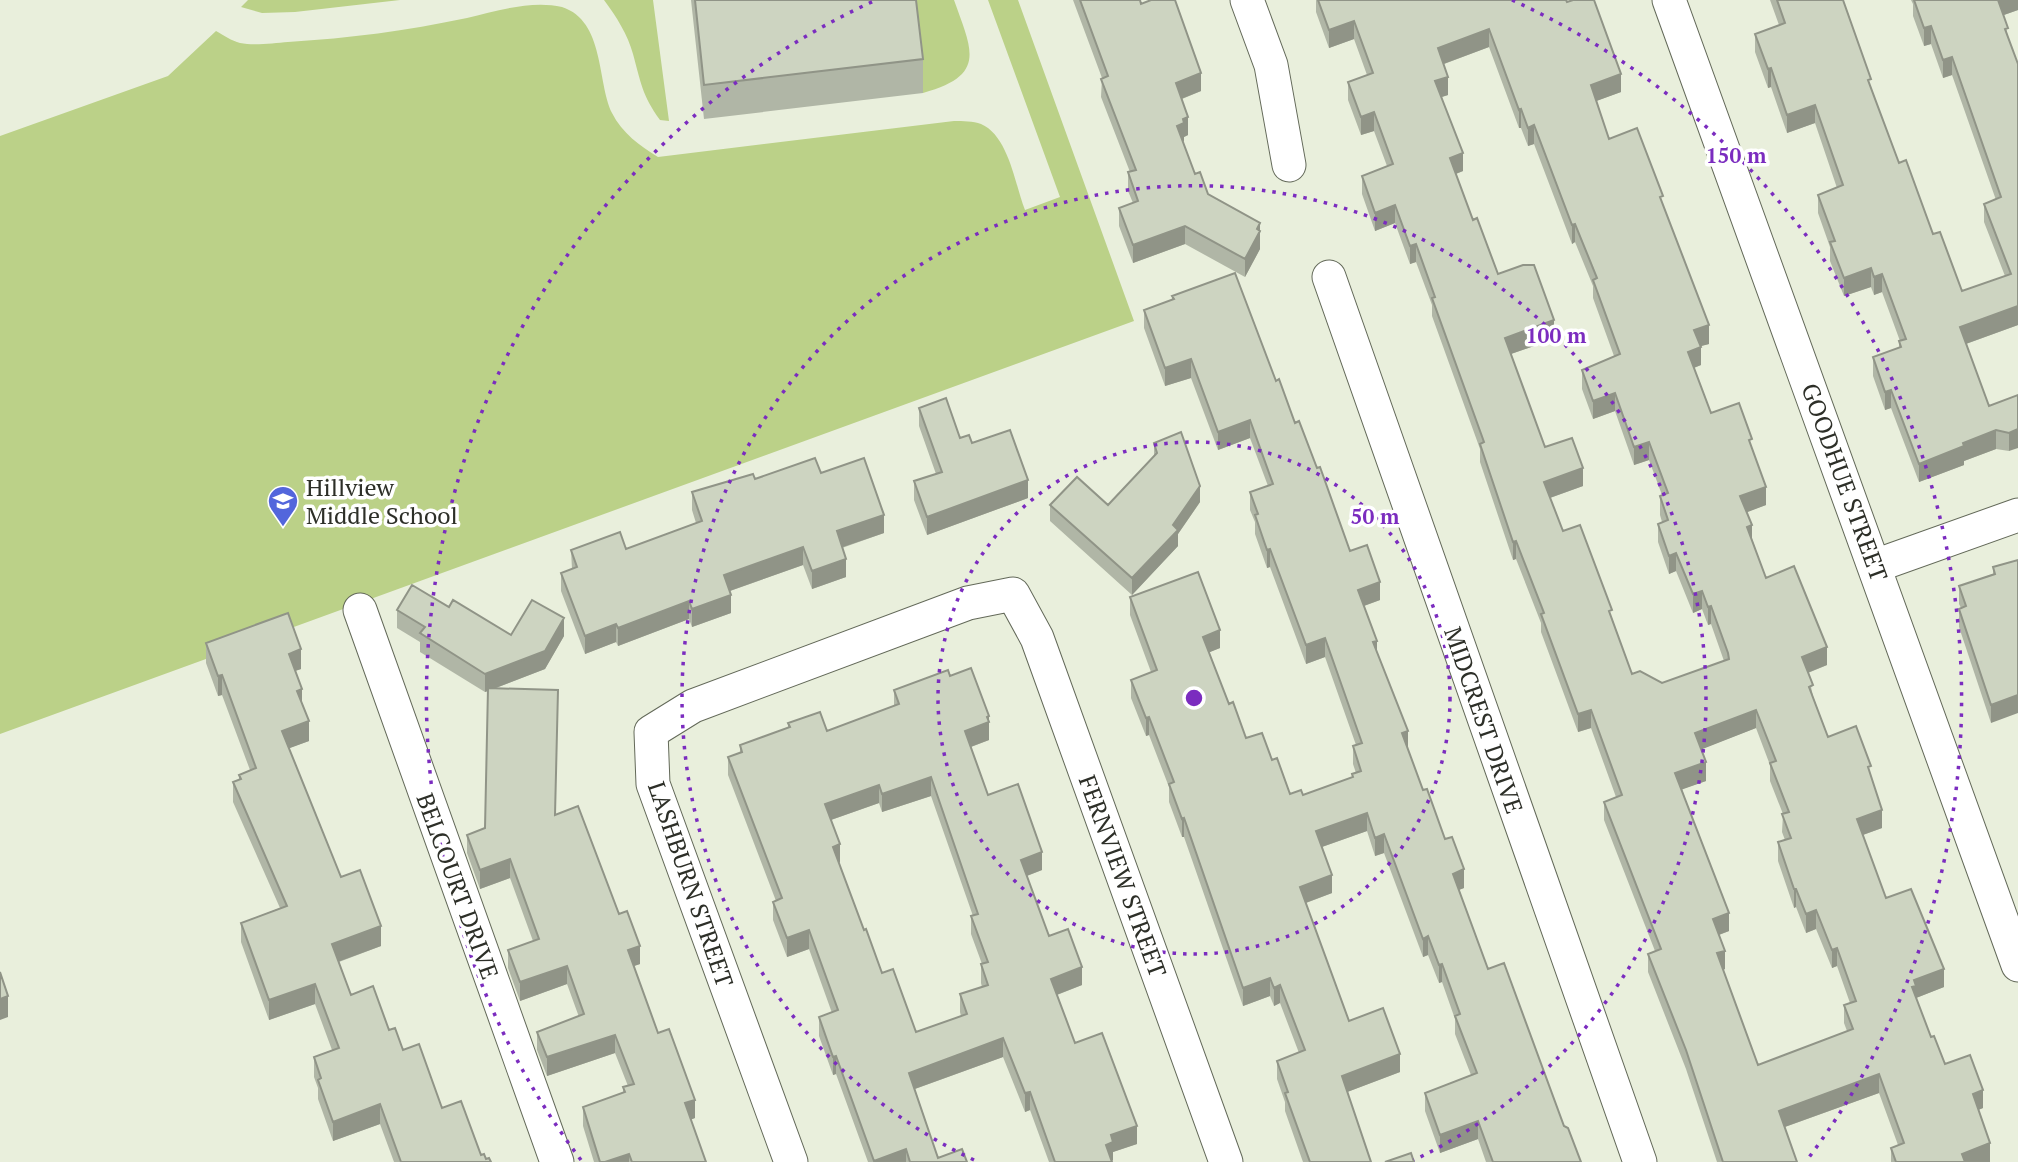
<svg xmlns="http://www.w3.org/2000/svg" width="2018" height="1162" font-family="'PT Serif',serif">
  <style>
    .green { fill: #bbd188 }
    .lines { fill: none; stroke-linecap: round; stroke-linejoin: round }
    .minor-casing { stroke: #636959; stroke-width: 35 }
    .minor { stroke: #fff; stroke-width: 33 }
    .wall { fill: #b0b6a6; fill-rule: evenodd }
    .shaded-wall { fill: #909487 }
    .building { fill: #cdd4c1; stroke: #909487; stroke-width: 2; fill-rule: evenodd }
    .ring { fill: none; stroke: #7b2cbf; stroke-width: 3.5; stroke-dasharray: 3.5 7 }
    .labels { text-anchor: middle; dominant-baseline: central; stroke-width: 7; stroke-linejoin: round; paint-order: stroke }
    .street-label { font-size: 24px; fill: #2d2f28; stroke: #fff }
    .poi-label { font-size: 24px; fill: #2d2f28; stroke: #fff; text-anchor: start }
    .centre { fill: #7b2cbf; stroke: #fff; stroke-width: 3.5 }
    .ring-label { font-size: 21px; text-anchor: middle; font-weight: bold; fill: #7b2cbf; stroke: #fff; stroke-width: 7; stroke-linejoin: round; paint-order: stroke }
  </style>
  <rect width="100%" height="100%" fill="#e9efdc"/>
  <!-- green -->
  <path class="green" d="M248,0H400L295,12L262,13L241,7Z
    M604,0H653L669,121L660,120C642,95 641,83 633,54C628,35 616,16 604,0Z
    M912,0H954C972,51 987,75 923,93Z
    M988,0H1018L1134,321L0,734V136L168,76L216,31C223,35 232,41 240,43C254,46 274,43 288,42C351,38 405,31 467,18C497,11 531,0 562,7C605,21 597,82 612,113C622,133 640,146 658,157L954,121C963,121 973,121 981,124C1009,136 1015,185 1025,210L1060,197Z"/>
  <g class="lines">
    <!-- minor casing -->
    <g class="minor-casing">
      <path id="minor" d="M1247,0L1271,65L1289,165
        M1669,0L2018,965
        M1329,277L1640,1162
        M1875,566L2018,515
        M360,610L557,1162
        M791,1162L653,784L651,732L693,706L968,603L1013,594L1037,638L1226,1162"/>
    </g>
    <!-- minor -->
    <use href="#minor" class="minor"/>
  </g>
  <!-- wall -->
  <path class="wall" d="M691,0H916L923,59V93L704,119Z
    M1073,0H1140L1141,4L1201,91L1182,99L1188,135L1184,137V141L1183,142L1195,174L1208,194L1260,223V249L1245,277L1185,244L1133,263L1119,226V208L1133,203L1128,191V172H1130L1101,97L1102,78Z
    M1316,0H1566L1621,92L1596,101L1609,139L1663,205L1709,344L1700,346L1701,365L1694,368L1711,413L1752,449L1766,505L1746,512L1752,539L1766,578L1827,665L1808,673L1813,696L1828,737L1871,776L1882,828L1863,835L1886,898L1944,987L1916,998L1931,1037L1945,1064L1983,1108L1978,1110L1990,1162H1891V1148L1898,1145L1879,1093L1785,1127L1797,1162H1717L1686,1069L1648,972V954L1655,951L1604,820V802L1616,797L1591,728L1578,732L1541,632V623L1516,559L1513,560L1480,462V449L1432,316V305L1416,262L1410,264L1395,223L1375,231L1362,194V176L1387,166L1374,131L1361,135L1348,100V82L1367,75L1354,39L1329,48L1316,12ZM1489,47L1519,128H1521L1528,146L1534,144L1572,244L1575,242L1593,286V298L1614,356L1582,370V389L1593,419L1615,411L1634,465L1649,460L1662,495L1660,496V515L1662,522L1658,524V542L1669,574L1676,571L1693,613L1702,609L1708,625L1711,624L1724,661L1662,683L1632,674L1612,618L1563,531L1550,498L1583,486L1545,447L1511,354L1554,339L1498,274L1473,220L1456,174L1463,171L1442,97L1448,95L1444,64ZM1756,728L1770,765V781L1783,814L1782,832L1785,840L1778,842V861L1794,908L1796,907L1806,933L1816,929L1832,968L1837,966L1850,1003L1844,1005V1023L1847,1031L1758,1065L1723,970L1725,969L1719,935L1729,931L1682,789L1706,781L1701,749Z
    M1770,0H1843L1871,89L1899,163L1933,234L1962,291L2005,276L1984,222V204L1996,200L1952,75L1943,78L1931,44L1924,46L1913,16V4L1911,0H2018V10L2004,15L2008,38L2018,64V325L1966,344L1989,406L2018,395L2009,451L1996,449L1964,461V465L1919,482L1891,408L1885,410L1873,376V357L1899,348V341H1900L1882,292L1874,295L1871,287L1844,296L1830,261V247L1818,213V195L1837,188L1815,123L1787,133L1771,87L1768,88L1755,52V34L1779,25Z
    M1172,296L1276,381L1317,468L1350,551L1380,600L1364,606L1377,653L1408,749L1423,790L1445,839L1464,888L1459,890L1488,969L1581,1162H1486L1478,1139L1440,1153L1425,1111V1093L1471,1075L1455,1034V1019L1442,982L1439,983L1428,955L1423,957L1384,853L1375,856L1367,831L1322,847L1332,893L1306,903L1349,1021L1400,1072L1347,1092L1371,1162H1303L1285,1111V1102L1277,1079V1061L1299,1053L1280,1003L1274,1006L1270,996L1243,1006L1184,837H1182L1169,802V787L1149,735L1146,736L1131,698V680L1151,672L1130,615V597L1220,648L1209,652L1229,704L1246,738L1272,760L1290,794L1303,795L1352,778V774L1356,773L1353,764V746L1356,745L1325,657L1306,664L1270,567L1267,568L1255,534V522L1250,510V492L1268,486L1250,438L1218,450L1191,378L1165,386L1144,328V310L1172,300Z
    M919,408L960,438L972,443L1028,498L927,535L914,500V481L936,474L919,426Z
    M1154,443L1200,502L1178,534V546L1132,595L1050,521V505H1108L1154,456Z
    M821,473L884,533L842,548L846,577L812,589L803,565L730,591L731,613L692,627L689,619L618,646L616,642L585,654L561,591V573L572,569L571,550L626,549L696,523L692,510V492L755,479Z
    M2018,560L1991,723L1959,627V609L1961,608L1959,604V586L1993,574V567Z
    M449,607L511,635L564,636L545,669L496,688L555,815L619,914L640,964L634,966L658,1033L695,1118L691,1119L706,1162H594L583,1126V1107L623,1093V1087L628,1086L615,1053L547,1076L537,1050V1032L579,1017L567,984L520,1001L508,968V950L533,941L510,878L480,889L467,853V835L485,828L488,691L485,692L420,652V642L397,628V610Z
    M206,643L301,669L295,671L309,741L289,748L341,877L381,946L339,962L351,995L389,1030L442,1108L481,1155L491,1162H394L380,1124L333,1141L318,1099V1088L314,1077V1057L332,1050L315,1004L269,1020L241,942V923L280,908L233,802V782L239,780V775L250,770L222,695L218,696L206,663Z
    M950,676L989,734V740L971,747L988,795L1042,870L1027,876L1049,936L1082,985L1057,995L1075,1043L1137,1144L1113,1152V1160L1112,1161V1162H1049L1030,1110L1025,1112L1003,1057L915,1089L938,1158L967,1162H868L836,1074L833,1075L819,1036V1017L832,1013L809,949L787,957L773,920V902L776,901L728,775V757L740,753V745L788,728V723L827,731L894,706V690ZM931,796L973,916H971V934L982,964H981V983L982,987L960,994V1012L961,1016L916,1032L882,973L864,930L839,863L840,862L831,820L879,803L882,812Z"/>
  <!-- shaded-wall -->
  <path class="shaded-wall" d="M1998,0H2018V10L1998,17Z
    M1354,21V39L1329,48V30Z
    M1931,26V44L1924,46V28Z
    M1489,29V47L1438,66V48Z
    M1952,57V75L1943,78V60Z
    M1771,68V87L1768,88V69Z
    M1201,73V91L1176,101V83Z
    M1621,74V92L1591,103V85Z
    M1448,77V95L1435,99V81Z
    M1815,105V123L1787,133V115Z
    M1521,109V128H1519V110Z
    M1374,112V131L1361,135V117Z
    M1188,117V135L1184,137V141L1177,144V126L1183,119Z
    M1534,125V144L1528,146V128Z
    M1463,153V171L1450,176V158Z
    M1395,205V223L1375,231V213Z
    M1260,223V249L1245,277V259Z
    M1575,224V242L1572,244V225Z
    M1185,226V244L1133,263V245Z
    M1416,244V262L1410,264V246Z
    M1871,268V287L1844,296V278Z
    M1882,274V292L1874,295V277Z
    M2018,306V325L1960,346V327Z
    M1554,320V339L1505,356V338Z
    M1709,325V344L1694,348V330Z
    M1701,347V365L1688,370V352Z
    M1191,359V378L1165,386V368Z
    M1891,390V408L1885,410V392Z
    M1615,393V411L1593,419V401Z
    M1250,420V438L1218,450V432Z
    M2018,429V448L2009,451V433Z
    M1996,430V449L1964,461V465L1919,482V464L1963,443Z
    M1649,442V460L1634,465V447Z
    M1583,468V486L1544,500V482Z
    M1028,480V498L927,535V517Z
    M1200,486V502L1178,534V546L1132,595V578L1173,525Z
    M1766,487V505L1740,515V496Z
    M884,515V533L837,549V531Z
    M1752,525V544L1747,527Z
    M1516,541V559L1513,560V542Z
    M803,547V565L724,593V575Z
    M1270,549V567L1267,568V550Z
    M1676,553V571L1669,574V556Z
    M846,559V577L812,589V571Z
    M1380,582V600L1358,608V590Z
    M1702,591V609L1693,613V594Z
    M731,595V613L692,627V609Z
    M689,601V619L618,646V628Z
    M1711,606V624L1708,625V607Z
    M564,618V636L545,669L485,692V674Z
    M616,624V642L585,654V636Z
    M1220,630V648L1203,655V637Z
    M1325,638V657L1306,664V645Z
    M1377,641V659L1373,642Z
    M1827,647V665L1802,675V657Z
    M301,649V669L289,673V654Z
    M222,675V695L218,696V676Z
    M302,689V709L297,691Z
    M2018,695V713L1991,723V705Z
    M1591,710V728L1578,732V714Z
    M1756,710V728L1695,752V733Z
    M989,716V740L965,749V731Z
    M1149,717V735L1146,736V718Z
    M309,721V741L282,751V731Z
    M1408,731V749L1402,733Z
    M1706,762V781L1675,792V773Z
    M931,777V796L882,812V794Z
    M879,785V803L825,822V804Z
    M1882,810V828L1857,837V819Z
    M1367,813V831L1316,849V831Z
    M1184,818V837H1182V819Z
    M1384,834V853L1375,856V838Z
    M840,844V862L833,865V847Z
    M1042,852V870L1021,878V860Z
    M510,859V878L480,889V870Z
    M1464,869V888L1453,892V874Z
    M1332,875V893L1300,905V887Z
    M1794,889H1796V907L1794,908Z
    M1816,910V929L1806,933V914Z
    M1729,913V931L1713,937V919Z
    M381,926V946L332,964V944Z
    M809,930V949L787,957V938Z
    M1428,936V955L1423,957V939Z
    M640,946V964L628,968V950Z
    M1837,948V966L1832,968V950Z
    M1725,951V969L1717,972V953Z
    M1442,964V982L1439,983V965Z
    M567,966V984L520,1001V982Z
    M1082,967V985L1051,997V979Z
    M1944,969V987L1916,998L1912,987L1914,980Z
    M1270,978V996L1243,1006V988Z
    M315,984V1004L269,1020V1000Z
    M1280,985V1003L1274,1006V988Z
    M8,996V1017L0,1020V999Z
    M615,1035V1053L547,1076V1057Z
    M1003,1038V1057L909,1091V1073Z
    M1400,1054V1072L1342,1094V1076Z
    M836,1056V1074L833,1075V1057Z
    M1879,1074V1093L1779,1129V1111Z
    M1983,1090V1108L1973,1112V1094Z
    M1030,1092V1110L1025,1112V1093Z
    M695,1100V1118L685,1122V1103Z
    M380,1104V1124L333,1141V1122Z
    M1478,1121V1139L1440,1153V1135Z
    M1137,1126V1144L1113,1152V1160L1109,1162L1106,1145L1111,1135Z
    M1990,1143V1162H1962V1154Z
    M906,1149V1162H874V1161Z
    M629,1154V1162H605Z"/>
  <!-- building -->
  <path class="building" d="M695,0H916L923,59L704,85Z
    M1080,0H1140L1141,4L1151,0H1175L1201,73L1176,83L1188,117L1183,119L1184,123L1177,126L1195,174L1200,172L1208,194L1260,223L1257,229L1260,231L1245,259L1185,226L1133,245L1119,208L1138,201L1128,172L1136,170L1101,79L1108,76Z
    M1318,0H1566L1567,2L1573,0H1594L1621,74L1591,85L1609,139L1637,128L1663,196L1660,197L1709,325L1694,330L1701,347L1688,352L1711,413L1739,403L1752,439L1749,440L1766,487L1740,496L1752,525L1747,527L1766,578L1794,566L1827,647L1802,657L1813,685L1809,687L1828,737L1856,726L1871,766L1868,767L1882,810L1857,819L1886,898L1911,889L1944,969L1914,980L1916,986L1912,987L1931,1037L1934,1036L1945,1064L1970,1055L1983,1090L1973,1094L1990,1143L1962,1154L1965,1162H1896L1891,1148L1904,1143L1879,1074L1779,1111L1797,1162H1723L1686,1050L1648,954L1661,949L1604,802L1622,795L1591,710L1578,714L1541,614L1544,613L1516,541L1513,542L1480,444L1484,442L1432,298L1435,297L1416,244L1410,246L1395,205L1375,213L1362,176L1393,164L1374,112L1361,117L1348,82L1373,73L1354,21L1329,30ZM1489,29L1519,110L1521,109L1528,128L1534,125L1572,225L1575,224L1597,278L1593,280L1620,354L1582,370L1593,401L1615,393L1634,447L1649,442L1668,493L1660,496L1668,520L1658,524L1669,556L1676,553L1693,594L1702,591L1708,607L1711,606L1728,653L1729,659L1662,683L1640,671L1632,674L1609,611L1612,610L1580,525L1563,531L1544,482L1583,468L1572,438L1545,447L1505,338L1554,320L1534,265H1523L1498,274L1477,218L1473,220L1450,158L1463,153L1435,81L1448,77L1438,48ZM1756,710L1776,761L1770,763L1789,812L1782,814L1791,838L1778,842L1794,889H1796L1806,914L1816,910L1832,950L1837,948L1856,1001L1844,1005L1853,1029L1758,1065L1717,953L1725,951L1713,919L1729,913L1675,773L1706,762L1695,733Z
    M1777,0H1843L1871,79L1868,80L1899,163L1906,160L1933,234L1940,232L1962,291L2011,274L1984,204L2001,197L1952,57L1943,60L1931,26L1924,28L1914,0H1998L2008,28L2005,29L2018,64V306L1960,327L1989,406L2018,395V429L2009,433L1996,430L1963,443L1964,446L1919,464L1891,390L1885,392L1873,357L1901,347L1899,341L1906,339L1882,274L1874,277L1871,268L1844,278L1830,242L1835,241L1818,195L1843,185L1815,105L1787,115L1771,68L1768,69L1755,34L1785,23Z
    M1235,273L1276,381L1279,379L1295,423L1299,421L1317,468L1320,467L1350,551L1367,545L1380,582L1358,590L1377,641L1373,642L1408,731L1402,733L1423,790L1427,789L1445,839L1452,837L1464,869L1453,874L1488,969L1504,963L1564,1126L1568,1128L1581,1162H1493L1478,1121L1440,1135L1425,1093L1477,1073L1455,1016L1460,1014L1442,964L1439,965L1428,936L1423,939L1384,834L1375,838L1367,813L1316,831L1332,875L1300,887L1349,1021L1383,1008L1400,1054L1342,1076L1371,1162H1310L1285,1093L1288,1092L1277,1061L1305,1050L1280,985L1274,988L1270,978L1243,988L1184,818L1182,819L1169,784L1174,782L1149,717L1146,718L1131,680L1157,670L1130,597L1198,572L1220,630L1203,637L1229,704L1233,702L1246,738L1262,733L1272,760L1277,758L1290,794L1301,790L1303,795L1353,777L1352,774L1361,771L1353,746L1362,743L1325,638L1306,645L1270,549L1267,550L1255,515L1258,514L1250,492L1273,484L1250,420L1218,432L1191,359L1165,368L1144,310L1174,299L1172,296Z
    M946,398L960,438L969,435L972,443L1010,430L1028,480L927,517L914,481L942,472L919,408Z
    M1181,432L1200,486L1173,525L1178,530L1132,578L1050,505L1077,477L1108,505L1157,453L1154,443Z
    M815,458L821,473L864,458L884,515L837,531L846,559L812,571L803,547L724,575L731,595L692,609L689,601L618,628L616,624L585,636L561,573L577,567L571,550L620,532L626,549L702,521L692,492L753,474L755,479Z
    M2018,560V695L1991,705L1959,609L1966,606L1959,586L1995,574L1993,567Z
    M412,585L449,607L453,600L511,635L532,600L564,618L545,651L485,674L420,633L425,627L397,610Z
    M288,613L301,649L289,654L302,689L297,691L309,721L282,731L341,877L360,870L381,926L332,944L351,995L373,986L389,1030L395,1028L403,1050L419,1044L442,1108L461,1101L481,1155L484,1154L486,1159L489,1158L491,1162H401L380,1104L333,1122L318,1080L321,1078L314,1057L339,1048L315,984L269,1000L241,923L287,906L233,782L241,779L239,775L256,768L222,675L218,676L206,643Z
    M971,668L989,716L987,717L989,722L965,731L988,795L1018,784L1042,852L1021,860L1049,936L1068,929L1082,967L1051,979L1075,1043L1102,1033L1137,1126L1111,1135L1113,1142L1106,1145L1112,1162H1055L1030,1092L1025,1093L1003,1038L909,1073L938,1158L962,1149L967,1162H910L906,1149L874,1161L836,1056L833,1057L819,1017L838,1010L809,930L787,938L773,902L782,898L728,757L742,752L740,745L790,727L788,723L820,712L827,731L899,704L894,690L948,670L950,676ZM931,777L978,914L971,916L988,962L981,964L988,985L960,994L967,1014L916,1032L893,969L882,973L866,929L864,930L833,847L840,844L825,804L879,785L882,794Z
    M488,688L558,690L555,815L578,806L619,914L627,911L640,946L628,950L658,1033L669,1029L695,1100L685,1103L706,1162H632L629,1154L605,1162H600L583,1107L625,1092L623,1087L634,1084L615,1035L547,1057L537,1032L584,1014L567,966L520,982L508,950L539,939L510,859L480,870L467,835L485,828Z
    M0,972L8,996L0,999Z
    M1411,1153L1414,1162H1385Z"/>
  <!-- distance rings -->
  <g class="ring">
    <circle cx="1194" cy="698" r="256"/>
    <path d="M974 1160A512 512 0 1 1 1414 1160"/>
    <path d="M581 1160A767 767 0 0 1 876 0M1512 0A767 767 0 0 1 1807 1160"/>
  </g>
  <!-- icons -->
  <defs>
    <g id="school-pin" transform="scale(1.575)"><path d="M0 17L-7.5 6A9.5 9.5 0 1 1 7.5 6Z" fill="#5366dc" stroke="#fff"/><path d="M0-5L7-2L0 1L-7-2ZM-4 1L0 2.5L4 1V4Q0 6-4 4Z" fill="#fff"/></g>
  </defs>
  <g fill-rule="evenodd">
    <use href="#school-pin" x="283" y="501"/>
  </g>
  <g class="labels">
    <!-- street labels -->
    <g class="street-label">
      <text transform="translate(1845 482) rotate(70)">GOODHUE STREET</text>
      <text transform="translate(1484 720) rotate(71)">MIDCREST DRIVE</text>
      <text transform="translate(1123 876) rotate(70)">FERNVIEW STREET</text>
      <text transform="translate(691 884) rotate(71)">LASHBURN STREET</text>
      <text transform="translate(458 886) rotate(70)">BELCOURT DRIVE</text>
    </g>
    <!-- poi labels -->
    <g class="poi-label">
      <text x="306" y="487">Hillview<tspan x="306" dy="28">Middle School</tspan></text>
    </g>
  </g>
  <circle cx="1194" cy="698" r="10" class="centre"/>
  <g class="ring-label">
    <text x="1736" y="163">150 m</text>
    <text x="1556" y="343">100 m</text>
    <text x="1375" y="524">50 m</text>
  </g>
</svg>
